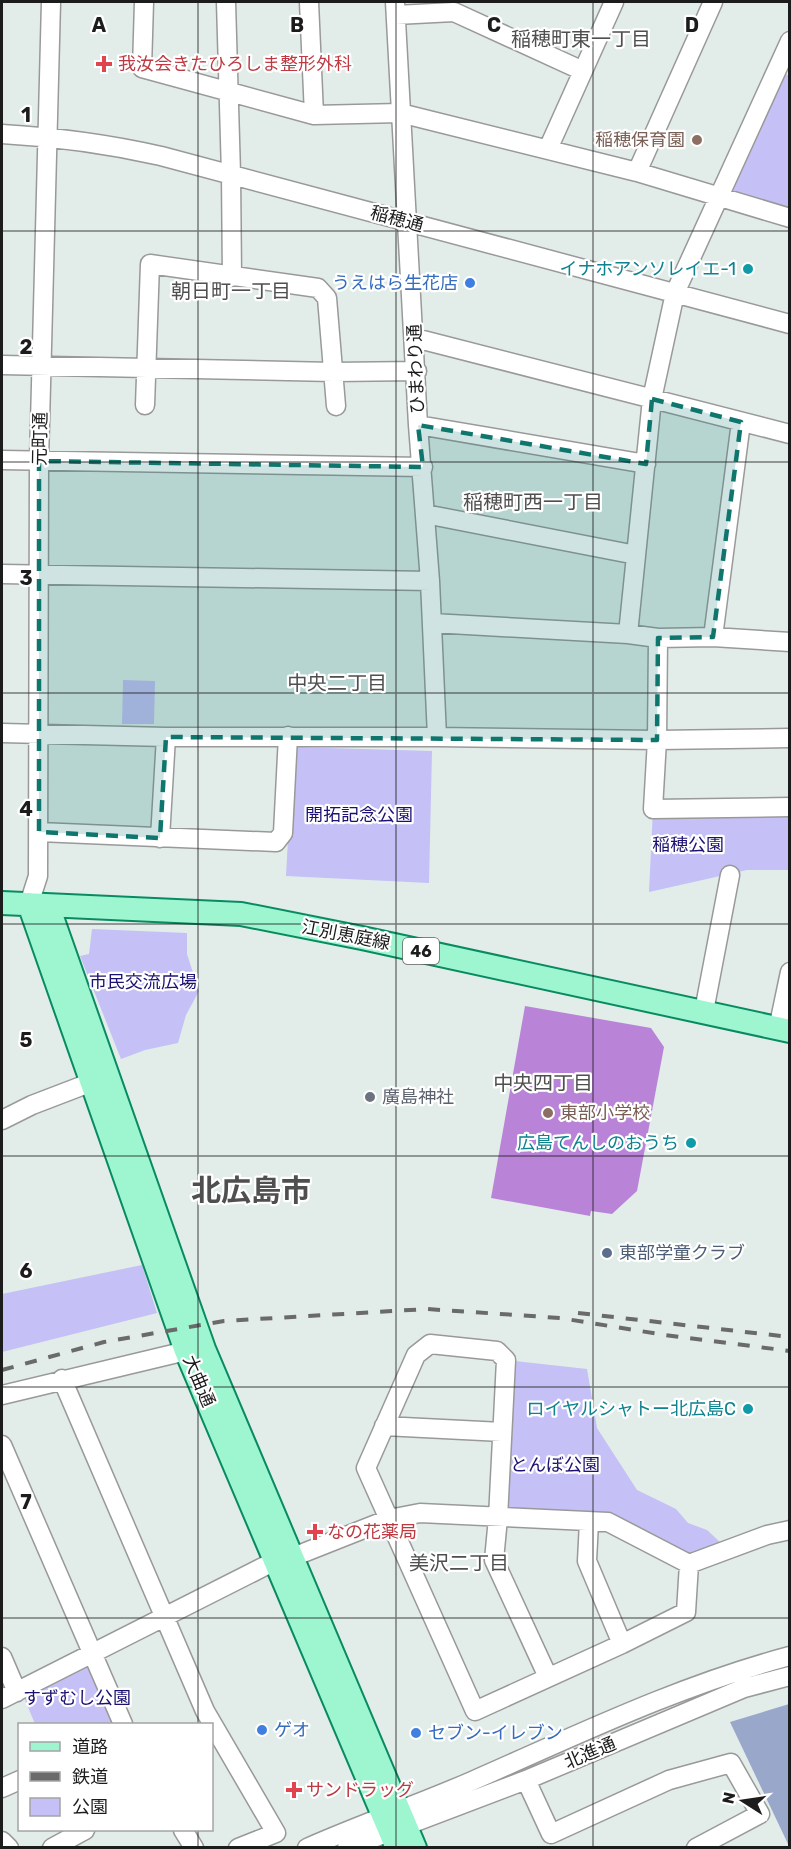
<svg xmlns="http://www.w3.org/2000/svg" width="791" height="1849" font-family="Rubik,'Noto Sans JP',sans-serif">
  <style>
    .forest { fill: #99a7ca }
    .park { fill: #c5c0f5 }
    .pitch { fill: #b984d8 }
    .lines { fill: none; stroke-linecap: round; stroke-linejoin: round }
    .minor-casing { stroke: #999; stroke-width: 21 }
    .major-casing { stroke: #098b62; stroke-width: 26 }
    .minor { stroke: #fff; stroke-width: 18 }
    .major { stroke: #9ef6d1; stroke-width: 22 }
    .rail { stroke: #6a6a6a; stroke-width: 4; stroke-dasharray: 12 12; stroke-linecap: butt }
    .marked { fill: #0f766e; fill-opacity: 0.2; stroke: #0f766e; stroke-width: 4.5; stroke-dasharray: 12 8; stroke-linejoin: round }
    .grid { fill: none; stroke: #1c1c1c; stroke-width: 1.5; stroke-opacity: 0.55 }
    .health-dot { fill: #e0444e; stroke: #fff; stroke-width: 2 }
    .education-dot { fill: #8d6e63; stroke: #fff; stroke-width: 2 }
    .culture-dot { fill: #0f9aa8; stroke: #fff; stroke-width: 2 }
    .shop-dot { fill: #3f7fe0; stroke: #fff; stroke-width: 2 }
    .worship-dot { fill: #6b7280; stroke: #fff; stroke-width: 2 }
    .service-dot { fill: #5c6f8a; stroke: #fff; stroke-width: 2 }
    .labels { text-anchor: middle; dominant-baseline: central; stroke-width: 4.5; stroke-linejoin: round; paint-order: stroke }
    .shield { fill: #fff; stroke: #606060; stroke-width: 1.5 }
    .shield-label { font-size: 16px; font-weight: bold; fill: #1c1c1c }
    .health-label { font-size: 18px; fill: #be3a42; stroke: #fff; text-anchor: start }
    .education-label { font-size: 18px; fill: #785e54; stroke: #fff; text-anchor: end }
    .street-label { font-size: 18px; fill: #1c1c1c; stroke: #fff }
    .culture-label { font-size: 18px; fill: #0d838f; stroke: #fff; text-anchor: end }
    .shop-label { font-size: 18px; fill: #366cbe; stroke: #fff; text-anchor: start }
    .park-label { font-size: 18px; fill: #1b1172; stroke: #fff }
    .worship-label { font-size: 18px; fill: #5b616d; stroke: #fff; text-anchor: start }
    .service-label { font-size: 18px; fill: #4e5e75; stroke: #fff; text-anchor: start }
    .neighbourhood-label { font-size: 20px; fill: #4f4f4f; stroke: #fff }
    .town-label { font-size: 30px; font-weight: bold; fill: #4f4f4f; stroke: #fff }
    .grid-label { font-size: 20px; text-anchor: middle; font-weight: bold; fill: #1c1c1c; stroke: #fff; stroke-width: 4.5; stroke-linejoin: round; paint-order: stroke }
  </style>
  <rect width="100%" height="100%" fill="#e2ede9"/>
  <!-- forest -->
  <path class="forest" d="M789,1704H790L789,1846L730,1722Z"/>
  <!-- park -->
  <path class="park" d="M777,69L789,76V218L720,196Z
    M123,680L155,681L154,724H122Z
    M293,747L432,751L429,883L286,876Z
    M789,807V870H747L649,892L653,809Z
    M92,929L187,933V954L199,991L186,1015L178,1043L145,1050L121,1059L80,956L89,954Z
    M142,1265L157,1313L2,1352V1294Z
    M506,1360L587,1369L597,1428L637,1490L676,1509L688,1523L707,1530L722,1544L689,1564L608,1522L498,1518Z
    M90,1661L118,1724H35L23,1695Z"/>
  <!-- pitch -->
  <path class="pitch" d="M525,1006L651,1028L664,1047L637,1191L612,1214L591,1211L590,1216L491,1198Z"/>
  <g class="lines">
    <!-- minor casing -->
    <g class="minor-casing">
      <path id="minor" d="M144,2L142,68L314,115L400,113L637,172L790,218
        M226,2L231,174L232,277
        M309,2L314,115
        M395,2L418,425L430,581L437,737
        M396,15L454,12L583,71
        M2,134C55,137 108,144 161,156L790,324
        M548,149L614,2
        M637,172L713,2
        M415,338L790,434
        M2,365L333,372L417,371
        M145,405L150,264L318,288L327,298L336,406
        M418,425L646,464
        M2,460L423,467
        M425,514L636,555
        M2,574L430,581
        M432,623L628,634L658,638L713,637L790,642
        M628,634L652,399L675,293L790,41
        M713,637L741,422
        M658,638L657,740L653,809L790,807
        M2,733L166,737H437L657,740L790,738
        M39,832L276,842L283,833L288,736
        M160,838L166,737
        M29,904L38,876L39,461L51,2
        M704,1011L730,875
        M778,1029L790,972
        M2,1120L32,1105L92,1082L101,1076
        M62,1379L205,1711L276,1833L238,1848
        M2,1395L186,1351
        M384,1426L502,1432
        M2,1445L123,1724
        M589,1522L587,1561L622,1644
        M2,1657L17,1692
        M548,1677L494,1560L498,1518L506,1360L497,1351L430,1344L416,1355L366,1468L475,1711L622,1644L686,1612L689,1564
        M2,1699L275,1561L293,1557L389,1519L420,1513L608,1522L689,1564L767,1535L790,1530
        M526,1780L551,1834L669,1780L731,1763L760,1814L696,1848
        M2,1788L20,1780
        M183,1830L194,1848
        M2,1841L9,1848
        M52,1848L85,1830
        M307,1848C361,1824 417,1805 472,1781C575,1736 680,1685 790,1656
        M347,1848L526,1780L744,1688L790,1676"/>
    </g>
    <!-- major casing -->
    <g class="major-casing">
      <path id="major" d="M2,903L241,914L362,938L790,1031
        M29,904L186,1351L397,1848
        M48,906L204,1349L415,1848"/>
    </g>
    <!-- minor -->
    <use href="#minor" class="minor"/>
    <!-- major -->
    <use href="#major" class="major"/>
    <!-- rail -->
    <path class="rail" d="M578,1313L790,1337
      M2,1370L104,1342L224,1321L427,1309L560,1318L665,1335L790,1351"/>
  </g>
  <!-- marked area -->
  <path class="marked" d="M652,399L741,422L713,637L658,638L657,740L166,737L160,838L39,832V461L423,467L418,425L646,464Z"/>
  <!-- grid -->
  <path class="grid" d="M198,2V1724M396,2V1848M593,2V1848M2,231H790M2,462H790M2,693H790M2,924H790M2,1156H790M2,1387H790M2,1618H790M198,1830V1848"/>
  <!-- markers -->
  <g class="health-dot">
    <path d="M101 55h6v6h6v6h-6v6h-6v-6h-6v-6h6z"/>
    <path d="M312 1523h6v6h6v6h-6v6h-6v-6h-6v-6h6z"/>
    <path d="M291 1781h6v6h6v6h-6v6h-6v-6h-6v-6h6z"/>
  </g>
  <g class="education-dot">
    <circle cx="697" cy="140" r="6"/>
    <circle cx="548" cy="1113" r="6"/>
  </g>
  <g class="culture-dot">
    <circle cx="748" cy="269" r="6"/>
    <circle cx="691" cy="1143" r="6"/>
    <circle cx="748" cy="1409" r="6"/>
  </g>
  <g class="shop-dot">
    <circle cx="470" cy="283" r="6"/>
    <circle cx="262" cy="1730" r="6"/>
    <circle cx="416" cy="1733" r="6"/>
  </g>
  <circle class="worship-dot" cx="370" cy="1097" r="6"/>
  <circle class="service-dot" cx="607" cy="1253" r="6"/>
  <g class="labels">
    <!-- shield labels -->
    <rect class="shield" x="403" y="938" width="36" height="26" rx="4.5"/>
    <g class="shield-label">
      <text x="421" y="951">46</text>
    </g>
    <!-- health labels -->
    <g class="health-label">
      <text x="118" y="64">我汝会きたひろしま整形外科</text>
      <text x="327" y="1532">なの花薬局</text>
      <text x="306" y="1790">サンドラッグ</text>
    </g>
    <!-- education labels -->
    <g class="education-label">
      <text x="685" y="140">稲穂保育園</text>
      <text x="560" y="1113" text-anchor="start">東部小学校</text>
    </g>
    <!-- street labels -->
    <g class="street-label">
      <text transform="translate(397 219) rotate(15)">稲穂通</text>
      <text transform="translate(416 369) rotate(-92)">ひまわり通</text>
      <text transform="translate(40 439) rotate(-89)">元町通</text>
      <text transform="translate(346 935) rotate(11)">江別恵庭線</text>
      <text transform="translate(199 1381) rotate(67)">大曲通</text>
      <text transform="translate(590 1753) rotate(-23)">北進通</text>
    </g>
    <!-- culture labels -->
    <g class="culture-label">
      <text x="736" y="269">イナホアンソレイエ-1</text>
      <text x="679" y="1143">広島てんしのおうち</text>
      <text x="736" y="1409">ロイヤルシャトー北広島C</text>
    </g>
    <!-- shop labels -->
    <g class="shop-label">
      <text x="458" y="283" text-anchor="end">うえはら生花店</text>
      <text x="274" y="1730">ゲオ</text>
      <text x="428" y="1733">セブン-イレブン</text>
    </g>
    <!-- park labels -->
    <g class="park-label">
      <text x="359" y="815">開拓記念公園</text>
      <text x="688" y="845">稲穂公園</text>
      <text x="143" y="982">市民交流広場</text>
      <text x="555" y="1465">とんぼ公園</text>
      <text x="77" y="1698">すずむし公園</text>
    </g>
    <!-- worship labels -->
    <g class="worship-label">
      <text x="382" y="1097">廣島神社</text>
    </g>
    <!-- service labels -->
    <g class="service-label">
      <text x="619" y="1253">東部学童クラブ</text>
    </g>
    <!-- neighbourhood labels -->
    <g class="neighbourhood-label">
      <text x="581" y="39">稲穂町東一丁目</text>
      <text x="231" y="291">朝日町一丁目</text>
      <text x="533" y="502">稲穂町西一丁目</text>
      <text x="337" y="683">中央二丁目</text>
      <text x="543" y="1083">中央四丁目</text>
      <text x="459" y="1563">美沢二丁目</text>
    </g>
    <!-- town labels -->
    <g class="town-label">
      <text x="251" y="1191">北広島市</text>
    </g>
  </g>
  <g class="grid-label">
    <text x="99" y="32">A</text>
    <text x="297" y="32">B</text>
    <text x="494" y="32">C</text>
    <text x="692" y="32">D</text>
    <text x="26" y="122">1</text>
    <text x="26" y="354">2</text>
    <text x="26" y="585">3</text>
    <text x="26" y="816">4</text>
    <text x="26" y="1047">5</text>
    <text x="26" y="1278">6</text>
    <text x="26" y="1509">7</text>
  </g>
  <!-- border -->
  <rect width="791" height="1849" fill="none" stroke="#1c1c1c" stroke-width="6"/>
  <!-- legend -->
  <rect x="18" y="1723" width="195" height="108" fill="#ffffff" stroke="#a4a4a4" stroke-width="1.5"/>
  <rect x="30" y="1742" width="30" height="9" fill="#9ef6d1" stroke="#a4a4a4" stroke-width="1.5"/>
  <text x="72" y="1753" font-size="18" fill="#1c1c1c">道路</text>
  <rect x="30" y="1772" width="30" height="9" fill="#6a6a6a" stroke="#a4a4a4" stroke-width="1.5"/>
  <text x="72" y="1783" font-size="18" fill="#1c1c1c">鉄道</text>
  <rect x="30" y="1798" width="30" height="18" fill="#c5c0f5" stroke="#a4a4a4" stroke-width="1.5"/>
  <text x="72" y="1813" font-size="18" fill="#1c1c1c">公園</text>
  <!-- north arrow -->
  <g transform="translate(743 1801) rotate(282)" stroke="#ffffff" stroke-width="4.5" paint-order="stroke">
  <path d="M0-4.5L10 22L0 15L-10 22Z" fill="#1c1c1c"/>
  <text y="-9" font-size="16" font-weight="bold" text-anchor="middle" fill="#1c1c1c">N</text>
  </g>
</svg>
